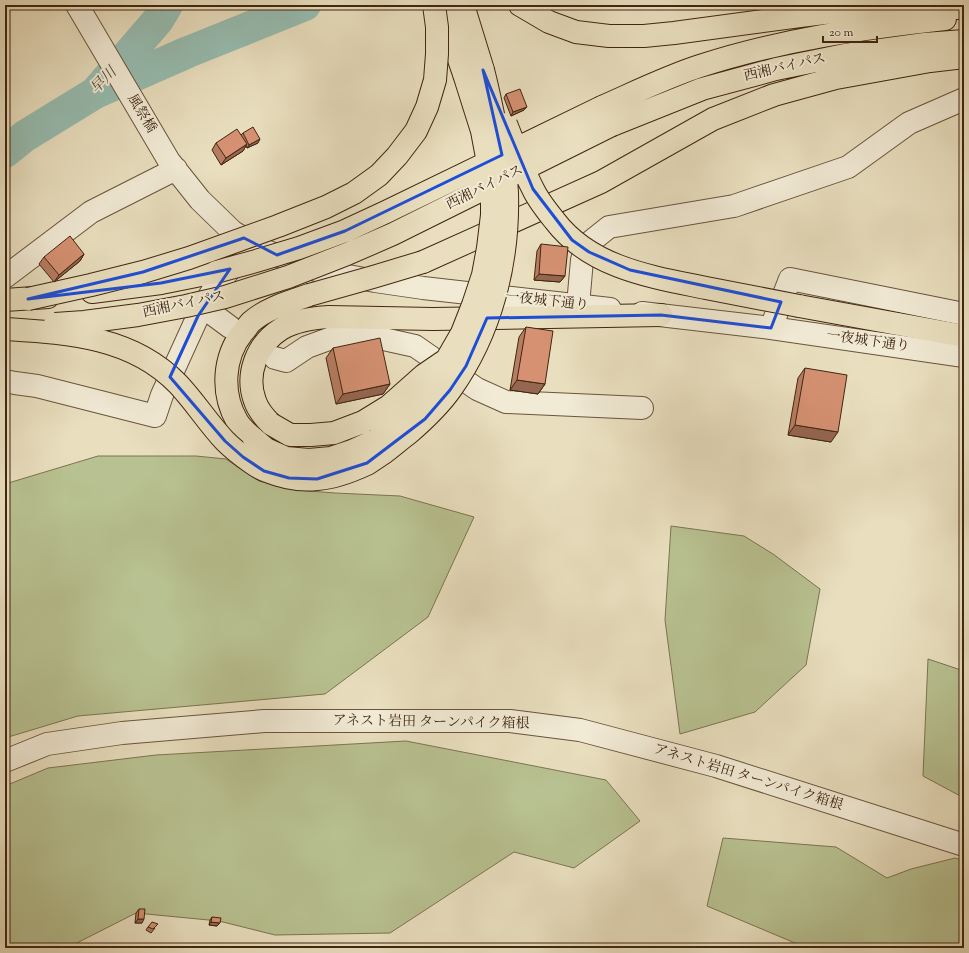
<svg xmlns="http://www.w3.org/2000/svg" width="969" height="953" font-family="'Sorts Mill Goudy','Noto Serif JP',serif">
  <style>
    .green { fill: #b8c191; stroke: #7c7450 }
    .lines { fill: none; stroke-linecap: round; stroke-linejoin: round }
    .river { stroke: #97bdb1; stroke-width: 32 }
    .minor-casing { stroke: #6a543c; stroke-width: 24 }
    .highway-casing { stroke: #402610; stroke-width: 24 }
    .minor { stroke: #f1ead5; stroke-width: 22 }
    .highway { stroke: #e9dfbf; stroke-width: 22 }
    .highway-bridge-casing { stroke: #402610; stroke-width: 24; stroke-linecap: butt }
    .highway-bridge { stroke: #e9dfbf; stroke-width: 22 }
    .wall { fill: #b77d62; stroke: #402610 }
    .shaded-wall { fill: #956650; stroke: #402610 }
    .building { fill: #d59172; stroke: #402610 }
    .marked { fill: none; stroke: #1d4ed8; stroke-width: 3; stroke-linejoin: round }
    .labels { text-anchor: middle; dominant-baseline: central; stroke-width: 4; stroke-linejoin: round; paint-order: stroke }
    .street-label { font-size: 14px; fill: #402610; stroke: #f1ead5 }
    .water-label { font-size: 15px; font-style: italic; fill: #564c38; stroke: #f1ead5 }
  </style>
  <rect width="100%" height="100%" fill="#e9dfbf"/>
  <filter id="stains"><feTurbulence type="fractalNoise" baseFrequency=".005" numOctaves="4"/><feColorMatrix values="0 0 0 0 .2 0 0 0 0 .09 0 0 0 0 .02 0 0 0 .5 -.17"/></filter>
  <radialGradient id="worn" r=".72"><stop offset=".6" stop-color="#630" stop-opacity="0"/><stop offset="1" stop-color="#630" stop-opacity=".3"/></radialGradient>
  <!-- green -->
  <path class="green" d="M98,456H196L226,459L259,481L296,490L335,493L400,496L474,517L428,617L325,694L78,716L5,738V484Z
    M671,526L744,536L773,554L820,589L806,665L755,712L680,734L665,620Z
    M928,659L964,671V798L923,776Z
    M406,741L606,780L640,821L574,868L514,852L390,933L275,935L219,921L136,913L67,948H5V786L48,768L156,755Z
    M723,838L836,847L887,878L911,869L955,858L964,861V948H811L795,943L707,906Z"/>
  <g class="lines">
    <!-- river -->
    <path class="river" d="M95,93L188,52L305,5
      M5,152L25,136L95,93L158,20L167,5"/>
    <!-- minor casing -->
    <g class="minor-casing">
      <path id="minor" d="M77,5L169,161L200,200L233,232L266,251L316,270L375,281L423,288L610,309
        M5,277L91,212L176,169
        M578,305L582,260L586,248L589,243L609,227L734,206L848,167L909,123L964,99
        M203,307L230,327
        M642,313L771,328L964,356
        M774,320L790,279L964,314
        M275,358L286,361L307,347L337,336H370L415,346L477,389L506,402L642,408
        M5,381L15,383L37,386L155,416L162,395L198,316L214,288L239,259
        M5,761L47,744L122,733L264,721H510L580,730L716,766L964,845"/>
    </g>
    <!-- highway casing -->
    <g class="highway-casing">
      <path id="highway" d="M440,5L464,74
        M463,5L483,70
        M520,5L549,22L576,32L609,36H644L674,33L800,16L856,9L911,7L964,8
        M602,107C634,93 666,77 700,66C780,40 863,28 945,19
        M612,125L702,89L776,69L845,55L925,44L964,41
        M423,262L601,182L713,119L774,95L836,78L930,61L964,57
        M92,292L161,283L216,272
        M5,300L48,297
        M799,306L964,336
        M271,424C265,418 258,410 255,401C245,374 257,344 281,329C296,320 313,318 329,317L433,319L661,315
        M254,439C248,434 241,428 237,421C221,393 223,357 243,332C246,329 248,325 251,322C267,308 289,302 309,295"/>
    </g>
    <!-- minor -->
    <use href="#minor" class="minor"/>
    <!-- highway -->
    <use href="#highway" class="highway"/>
    <!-- highway-bridge casing -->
    <g class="highway-bridge-casing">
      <path id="highway-bridge" d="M506,124C515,146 522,168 533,189C538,200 547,211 555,221C591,268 652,277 706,288C737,294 768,300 799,306
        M216,272L256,261L299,248L345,231L386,212L602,107
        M309,295L373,277L423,262
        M28,299L91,285L143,272L189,258L278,226L326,207L354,193L379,175L397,156L416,131L427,107L435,80L437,54V27L434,5
        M55,324L84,322L138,315L186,306L225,297L288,277L347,254L393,234L612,125
        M5,329C67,333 132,336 178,384C195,402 208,423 225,441C233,449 242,456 252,463C256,466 261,469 267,471C282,477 301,481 317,479C334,478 352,471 367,464C373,460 379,456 385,452C393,446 401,439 409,433C424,420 439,406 451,389C491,333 509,262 507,193C506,171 501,150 496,129C492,109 488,89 483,70
        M271,424L290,435H311L334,433L363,422L389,406L424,375L446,360
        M254,439L266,449L286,458L309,460L331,458L352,451L376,440L397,425L423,401L435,386L447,359L462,333L473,305L483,275L488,248L492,215V192L489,168L482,131L464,74"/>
    </g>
    <!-- highway-bridge -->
    <use href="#highway-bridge" class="highway-bridge"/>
  </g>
  <!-- wall -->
  <path class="wall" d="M506,94L524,110L511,116L504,98Z
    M243,133L258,143L247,148L246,146L243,151L221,165L212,150L216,143L241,135Z
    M541,244L565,276L560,282L534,280L537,251Z
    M84,254L80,261L54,282L39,264L44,257Z
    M526,327L545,384L538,394L510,390L519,337Z
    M333,348L390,384L383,394L336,404L326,358Z
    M805,368L831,442L788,435L798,378Z
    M139,909L142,923H135L136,913Z
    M212,917L220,923L217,926L209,925L210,920Z
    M148,927L155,928L151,933L146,930Z"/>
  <!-- shaded-wall -->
  <path class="shaded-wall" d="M5,5H10L5,8Z
    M527,107L524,110L511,116L513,112Z
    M260,139L258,143L247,148L249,145Z
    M247,144L243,151L221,165L226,158Z
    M84,254L80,261L54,282L59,275Z
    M539,274L565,276L560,282L534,280Z
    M517,380L545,384L538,394L510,390Z
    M390,384L383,394L336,404L343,394Z
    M795,425L838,432L831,442L788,435Z
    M138,919H144L142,923H135Z
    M211,922L220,923L217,926L209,925Z"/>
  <!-- building -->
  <path class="building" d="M520,89L527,107L513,112L506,94Z
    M253,127L260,139L249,145L243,133Z
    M237,129L247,144L226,158L216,143Z
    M70,236L84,254L59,275L44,257Z
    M541,244L568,247L565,276L539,274Z
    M526,327L553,331L545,384L517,380Z
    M380,338L390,384L343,394L333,348Z
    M805,368L847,375L838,432L795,425Z
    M139,909H145L144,919H138Z
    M212,917L221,918L220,923L211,922Z
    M152,922L158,924L153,929L148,927Z"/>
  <!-- marked area -->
  <path class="marked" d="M483,70L533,189L572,240L589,252L630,270L781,302L771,328L661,315L487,318L466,366L450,390L425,419L367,463L317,479L289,478L264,471L243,457L225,441L170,377L198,316L230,269L161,283L28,299L143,272L244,238L277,255L345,231L502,155Z"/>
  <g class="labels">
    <!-- street labels -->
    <g class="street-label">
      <text transform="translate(785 68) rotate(-13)">西湘バイパス</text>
      <text transform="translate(141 114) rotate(59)">風祭橋</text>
      <text transform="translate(485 188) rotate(-26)">西湘バイパス</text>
      <text transform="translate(547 302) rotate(6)">一夜城下通り</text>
      <text transform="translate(184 305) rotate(-12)">西湘バイパス</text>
      <text transform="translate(868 342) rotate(8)">一夜城下通り</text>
      <text transform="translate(431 723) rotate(1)">アネスト岩田 ターンパイク箱根</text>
      <text transform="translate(748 778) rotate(17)">アネスト岩田 ターンパイク箱根</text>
    </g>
    <!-- water labels -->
    <g class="water-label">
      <text transform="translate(104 81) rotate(-46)">早川</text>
    </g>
  </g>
  <!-- margin -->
  <rect width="969" height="953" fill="none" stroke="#e9dfbf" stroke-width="20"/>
  <rect x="6" y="6" width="957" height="941" fill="none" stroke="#402610" stroke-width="2"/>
  <rect x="10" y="10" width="949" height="933" fill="none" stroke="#402610"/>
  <!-- scale -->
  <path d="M823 36v6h54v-6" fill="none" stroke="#402610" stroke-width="2"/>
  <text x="829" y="36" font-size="12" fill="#402610" stroke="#f1ead5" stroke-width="3" paint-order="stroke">20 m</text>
  <rect width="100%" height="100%" filter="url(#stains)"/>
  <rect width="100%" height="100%" fill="url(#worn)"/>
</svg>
